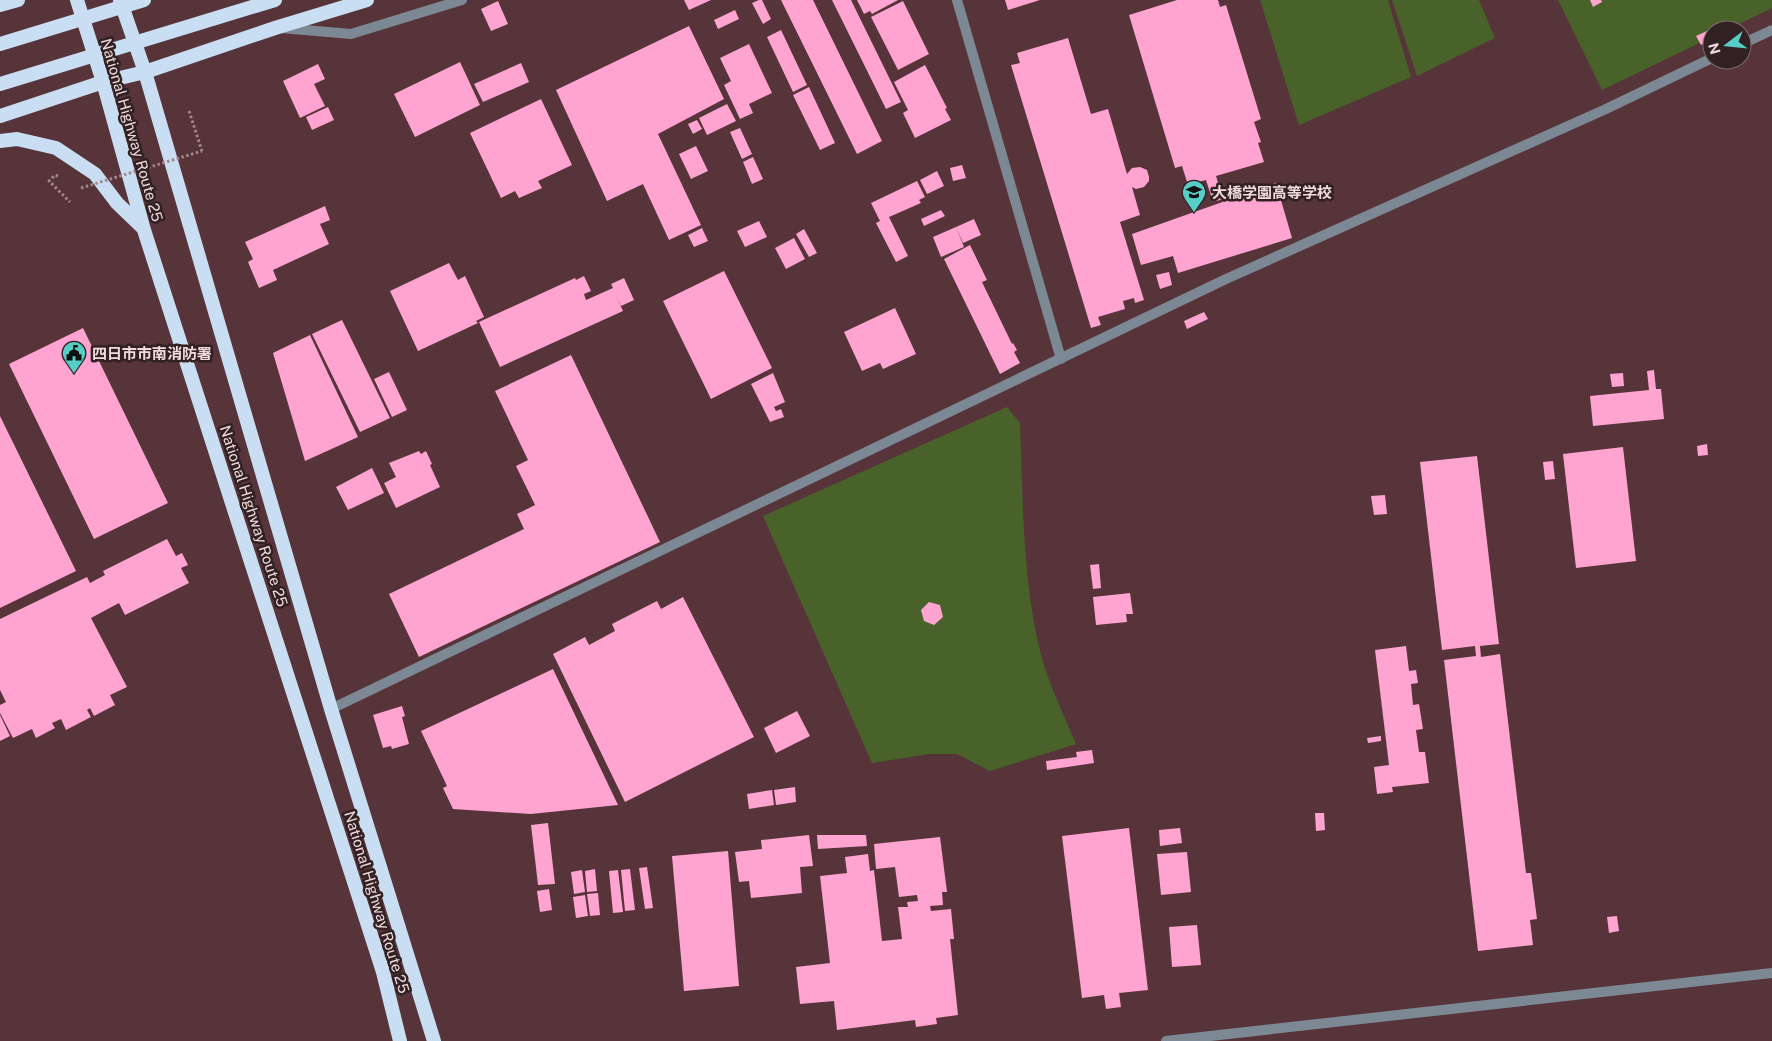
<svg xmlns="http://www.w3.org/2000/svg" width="1772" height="1041" font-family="'Public Sans','Noto Sans JP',sans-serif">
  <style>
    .green { fill: #49622a }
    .building { fill: #ffa3d0 }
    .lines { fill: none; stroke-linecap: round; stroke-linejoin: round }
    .path { stroke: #a2868a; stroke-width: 3; stroke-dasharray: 2.5 2.5; stroke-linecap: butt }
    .service { stroke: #7d8895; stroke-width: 10 }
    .minor { stroke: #7d8895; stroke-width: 10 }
    .tertiary { stroke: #7d8895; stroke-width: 10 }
    .trunk { stroke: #cadef3; stroke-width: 14 }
    .path-bridge { stroke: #a2868a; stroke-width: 3; stroke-dasharray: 2.5 2.5; stroke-linecap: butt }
    .trunk-bridge { stroke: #cadef3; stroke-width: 14 }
    .labels { text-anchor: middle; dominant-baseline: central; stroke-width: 5; stroke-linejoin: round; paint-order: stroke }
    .street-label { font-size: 15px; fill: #f1dadd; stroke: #312123 }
    .poi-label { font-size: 15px; font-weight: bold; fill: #f1dadd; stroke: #312123; text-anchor: start }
  </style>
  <rect width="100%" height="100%" fill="#563439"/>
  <!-- green -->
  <path class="green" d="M1260,0H1388L1411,77L1299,125Z
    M1392,0H1479L1495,38L1417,76Z
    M1558,0H1772V8L1727,30H1712V37L1602,90Z
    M1007,407L1020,423C1023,499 1022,580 1041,655C1049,685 1064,715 1076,744L990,771L957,754H929L872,763L763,516Z"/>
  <!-- building -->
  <path class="building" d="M684,0H711L689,10Z
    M759,0H762L771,19L763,24L752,3Z
    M781,0H813L882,141L857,154Z
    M832,0H851L901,102L886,109Z
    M857,0H898L872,14L870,11L864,14Z
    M1005,0H1040L1008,10Z
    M1177,0H1218L1220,7L1226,5L1261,119L1254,122L1261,142L1258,143L1264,162L1216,176L1223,199L1213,202L1206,180L1194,183V180L1187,182L1182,166L1175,168L1129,15Z
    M1590,0H1601L1602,2L1593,7Z
    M498,1L508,24L491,31L481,9Z
    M903,1L929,54L898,70L871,17Z
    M735,10L739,19L718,29L714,20Z
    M1720,25L1722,30H1712V39L1701,45L1696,36Z
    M689,26L724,99L658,134L701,225L669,240L643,184L607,201L556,90Z
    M781,30L807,85L793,92L767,37Z
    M1068,38L1091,114L1108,109L1127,174L1132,168L1140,167L1147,170L1149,177V181L1144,187L1136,189L1132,187L1140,215L1120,222L1144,300L1135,303L1134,298L1123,301L1125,309L1098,317L1101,325L1091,328L1011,65L1020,63L1017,53Z
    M749,44L772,93L749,104L753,113L740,119L724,85L731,81L720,58Z
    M460,62L480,105L415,137L394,94Z
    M521,63L529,82L483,102L474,84Z
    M318,64L325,79L314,84L325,106L300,118L283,81Z
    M925,65L947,108L945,109L951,120L915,138L903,113L908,110L894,82Z
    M809,87L835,143L820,150L793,95Z
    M541,99L572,165L538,181L542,188L519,198L515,191L501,198L470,133Z
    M727,104L736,121L707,135L699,118Z
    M328,107L334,120L312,130L306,117Z
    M697,120L702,129L693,134L688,124Z
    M740,128L752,154L742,159L730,132Z
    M696,146L708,171L691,179L679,154Z
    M753,157L763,179L752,184L743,162Z
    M962,165L966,178L953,181L950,168Z
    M937,171L944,186L927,194L920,180Z
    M917,181L925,197L919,200L921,203L889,217L908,256L896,262L876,223L880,221L871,203Z
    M1276,183L1292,238L1178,273L1173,256L1141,265L1132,234Z
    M325,206L330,220L320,224L329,244L273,270L277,280L259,288L248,262L253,259L245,242Z
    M941,210L945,216L924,226L921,219Z
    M974,219L981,235L963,243L956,227Z
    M759,221L767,237L745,247L737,231Z
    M956,227L964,247L941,257L933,237Z
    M702,228L708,241L694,247L688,235Z
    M804,229L817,253L809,257L796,234Z
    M794,238L805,259L786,269L775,248Z
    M970,245L987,280L982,282L1012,344L1013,343L1017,350L1014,352L1020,363L1000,374L944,259Z
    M449,263L458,280L465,276L484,317L476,321L478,323L418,351L390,291Z
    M724,271L772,368L711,399L663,301Z
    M1169,272L1172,285L1160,289L1156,275Z
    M584,276L591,291L584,294L586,300L613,288L611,284L624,278L634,300L621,306L616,296L623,311L500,367L479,322L575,278L576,280Z
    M895,308L916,354L883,369L880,363L862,371L844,332Z
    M1204,312L1208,319L1187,329L1184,321Z
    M342,320L390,418L360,432L312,334Z
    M83,328L168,503L94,539L9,364Z
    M310,335L358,437L305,461L273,353Z
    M571,355L660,542L419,657L389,594L524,529L517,514L535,505L516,466L528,460L495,391Z
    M1654,370L1656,389H1661L1664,419L1593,426L1590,396L1649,390L1647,371Z
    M389,372L407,410L392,417L374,379Z
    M773,373L785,402L774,407L776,411L781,409L784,417L770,422L751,384Z
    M1623,373L1624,386L1612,387L1610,374Z
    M0,416L76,571L0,608Z
    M1707,444L1708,455L1698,456L1697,446Z
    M1623,447L1636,561L1576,568L1563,454Z
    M419,451L421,454L426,451L432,464L430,465L440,487L396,508L384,483L396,477L389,463Z
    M1477,456L1499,644L1480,646L1481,657L1500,654L1526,873H1531L1537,919L1530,920L1533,945L1478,951L1444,660L1476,656L1475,646L1442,650L1420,462Z
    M1553,461L1555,479L1545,480L1543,462Z
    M372,468L384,493L348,510L336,487Z
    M1385,495L1387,514L1374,515L1371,496Z
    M167,539L176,556L182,553L188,565L181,568L189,583L125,615L119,603L91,618L127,687L110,695L115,705L94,716L90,708L87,710L91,717L66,730L61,719L52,723L55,728L36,738L32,729L13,738L0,713V705L6,702L0,690V619L87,577L90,583L105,575L103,571Z
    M1099,564L1101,588L1093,589L1090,565Z
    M1130,593L1133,614H1126L1127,622L1096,625L1093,597Z
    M683,597L754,737L625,802L553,654L585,637L589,645L615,631L612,624L657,601L661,609Z
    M929,602L940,605L943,617L934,625L924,621L921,610Z
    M1406,646L1409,671L1416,670L1418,683L1411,684L1413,705L1419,704L1423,729L1416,730L1419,752H1425L1429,783L1392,787L1393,792L1377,794L1374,767L1389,765L1375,650Z
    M553,669L618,805L531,814L453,809L443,788L447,786L421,731Z
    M402,706L405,716L402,717L409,744L392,749L391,746L383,748L373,715Z
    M797,711L810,736L776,753L764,728Z
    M0,715L10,736L0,741Z
    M1381,736V741L1368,743L1367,738Z
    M1092,750L1094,763L1047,770L1046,761L1077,757L1076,752Z
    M795,787L796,802L776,805L774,790Z
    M772,790L774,805L749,809L747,794Z
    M1315,813H1324L1325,830L1316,831Z
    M548,823L555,884L538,885L531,825Z
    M1129,828L1148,990L1119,993L1121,1007L1106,1009L1104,995L1082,998L1062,836Z
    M1180,828L1182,843L1160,846L1159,830Z
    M809,835L813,866L800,867L802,893L751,898L749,881L739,882L735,852L762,849L761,840Z
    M817,835H866L867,846L818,849Z
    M940,837L947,892H942L943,905L930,906L931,911L951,909L954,939H950L958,1015L936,1018L937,1024L916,1027L915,1020L837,1030L834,1001L800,1004L796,967L830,963L820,876L847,873L845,857L868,854L870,871L874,870L882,941L902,939L898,907H908L907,902L918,901L917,895L899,897L895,867L876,869L874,844Z
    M728,851L739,986L684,991L672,856Z
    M1187,852L1191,892L1161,895L1157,854Z
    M647,867L653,908L645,909L639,868Z
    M595,869L597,891L587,892L585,871Z
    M630,869L635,910L625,911L621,870Z
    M582,870L585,892L574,894L571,872Z
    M618,870L623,912L613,913L609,871Z
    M549,889L552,910L540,912L537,891Z
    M598,893L600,915L590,916L587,894Z
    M585,895L588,916L576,918L573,897Z
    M1617,916L1619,931L1609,933L1607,917Z
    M1197,925L1201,965L1172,967L1169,927Z"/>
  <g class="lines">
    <!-- path -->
    <path class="path" d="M189,111L202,151
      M58,176L55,175L49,181L70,202"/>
    <!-- service -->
    <path class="service" d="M1166,1041L1772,973"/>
    <!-- minor -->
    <path class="minor" d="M281,28L351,34L462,0
      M1742,44L1772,30
      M331,709L1226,279L1606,109L1712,58"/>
    <!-- tertiary -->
    <path class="tertiary" d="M957,0L1061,359"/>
    <!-- trunk -->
    <path class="trunk" d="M77,0L103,82L144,230L383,972L400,1041
      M120,0L145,72L331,709L434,1041
      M0,5L18,0
      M0,116L103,82L145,72L275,28L367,0
      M0,141L17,139L56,148L95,174L117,203L144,229"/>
    <!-- path-bridge -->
    <path class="path-bridge" d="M81,188L202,151"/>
    <!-- trunk-bridge -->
    <path class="trunk-bridge" d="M0,44L144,0
      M0,84L275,0"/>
  </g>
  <!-- icons -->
  <defs>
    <g id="school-pin" transform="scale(1.25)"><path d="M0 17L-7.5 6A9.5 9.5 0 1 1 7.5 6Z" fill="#55cec6" stroke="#312123"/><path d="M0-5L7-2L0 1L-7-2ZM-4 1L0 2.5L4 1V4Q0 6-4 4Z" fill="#111"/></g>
    <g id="civic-pin" transform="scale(1.25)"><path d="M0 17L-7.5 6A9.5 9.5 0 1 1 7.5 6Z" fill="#55cec6" stroke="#312123"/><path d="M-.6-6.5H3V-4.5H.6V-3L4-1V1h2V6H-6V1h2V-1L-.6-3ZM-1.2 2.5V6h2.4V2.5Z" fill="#111"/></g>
  </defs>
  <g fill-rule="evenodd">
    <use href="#school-pin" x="1194" y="192"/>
    <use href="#civic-pin" x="74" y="353"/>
  </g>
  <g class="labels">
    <!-- street labels -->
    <g class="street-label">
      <text transform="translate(132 130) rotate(74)">National Highway Route 25</text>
      <text transform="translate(254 516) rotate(72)">National Highway Route 25</text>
      <text transform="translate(377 902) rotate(73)">National Highway Route 25</text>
    </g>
    <!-- poi labels -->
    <g class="poi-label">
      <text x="1212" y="192">大橋学園高等学校</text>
      <text x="92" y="353">四日市市南消防署</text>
    </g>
  </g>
  <!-- north arrow -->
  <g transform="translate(1727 45) rotate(254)"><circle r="24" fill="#312123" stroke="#7e6b6d"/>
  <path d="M0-4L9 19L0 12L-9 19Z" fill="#55cec6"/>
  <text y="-8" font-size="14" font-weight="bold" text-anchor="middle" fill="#f1dadd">N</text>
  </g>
</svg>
